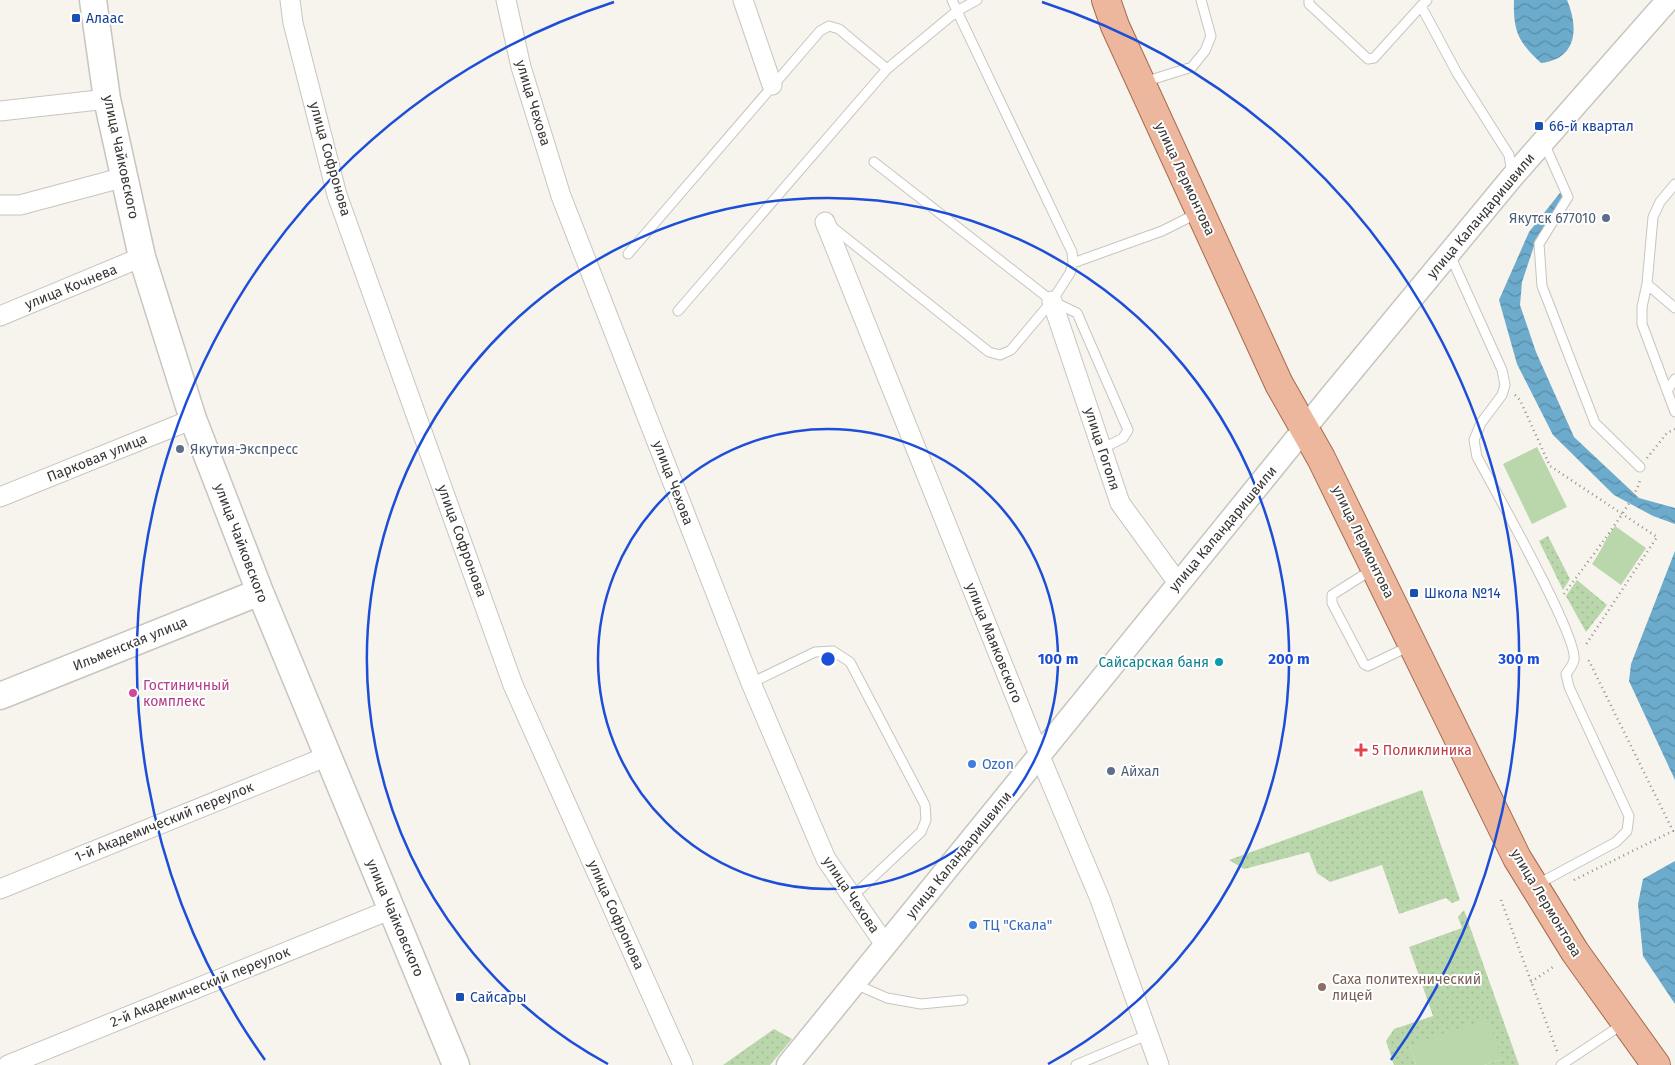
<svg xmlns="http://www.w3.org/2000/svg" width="1675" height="1065" font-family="'Fira Sans',sans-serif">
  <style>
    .grass { fill: url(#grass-dots) }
    .garden { fill: #bad7ac }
    .water { fill: url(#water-waves) }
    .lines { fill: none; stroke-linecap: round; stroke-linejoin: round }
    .service-casing { stroke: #c8c5bf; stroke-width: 11 }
    .minor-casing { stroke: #c8c5bf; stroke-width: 21 }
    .tertiary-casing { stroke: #c8c5bf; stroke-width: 25 }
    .secondary-casing { stroke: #c8c5bf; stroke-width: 29 }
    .primary-casing { stroke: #a56b4e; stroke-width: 30 }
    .path { stroke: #93908c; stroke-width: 2.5; stroke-dasharray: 1 4; stroke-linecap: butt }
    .service { stroke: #fff; stroke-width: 9 }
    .minor { stroke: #fff; stroke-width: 19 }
    .tertiary { stroke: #fff; stroke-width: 22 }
    .secondary { stroke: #fff; stroke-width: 26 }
    .primary { stroke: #ecb79d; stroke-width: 28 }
    .ring { fill: none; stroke: #1d4ed8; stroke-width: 2.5 }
    .transit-dot { fill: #1a4fb4; stroke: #fff; stroke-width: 2 }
    .service-dot { fill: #5c6f8a; stroke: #fff; stroke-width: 2 }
    .culture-dot { fill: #0f9aa8; stroke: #fff; stroke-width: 2 }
    .hotel-dot { fill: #d1479c; stroke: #fff; stroke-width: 2 }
    .health-dot { fill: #e0444e; stroke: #fff; stroke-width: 2 }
    .shop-dot { fill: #3f7fe0; stroke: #fff; stroke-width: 2 }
    .education-dot { fill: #8d6e63; stroke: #fff; stroke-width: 2 }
    .labels { text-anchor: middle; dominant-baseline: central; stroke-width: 4; stroke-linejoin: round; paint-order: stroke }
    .transit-label { font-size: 14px; fill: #164399; stroke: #fff; text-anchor: start }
    .street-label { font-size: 14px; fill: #383734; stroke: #fff }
    .service-label { font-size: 14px; fill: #4e5e75; stroke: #fff; text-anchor: start }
    .culture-label { font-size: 14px; fill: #0d838f; stroke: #fff; text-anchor: end }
    .hotel-label { font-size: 14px; fill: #b23c85; stroke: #fff; text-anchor: start }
    .health-label { font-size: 14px; fill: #be3a42; stroke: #fff; text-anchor: start }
    .shop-label { font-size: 14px; fill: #366cbe; stroke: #fff; text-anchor: start }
    .education-label { font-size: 14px; fill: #785e54; stroke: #fff; text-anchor: start }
    .centre { fill: #1d4ed8; stroke: #fff; stroke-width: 2.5 }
    .ring-label { font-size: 15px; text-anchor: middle; font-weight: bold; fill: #1d4ed8; stroke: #fff; stroke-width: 4; stroke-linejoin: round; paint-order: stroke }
  </style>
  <defs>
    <pattern id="grass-dots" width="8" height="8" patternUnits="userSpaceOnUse" patternTransform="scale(1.25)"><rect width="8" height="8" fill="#bad7ac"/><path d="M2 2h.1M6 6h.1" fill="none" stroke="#a1b995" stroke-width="1.8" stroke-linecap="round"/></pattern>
    <pattern id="water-waves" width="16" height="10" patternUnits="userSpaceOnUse" patternTransform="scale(1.25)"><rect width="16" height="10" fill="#6cabcc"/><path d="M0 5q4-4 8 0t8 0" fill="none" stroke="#5a8ca6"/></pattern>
  </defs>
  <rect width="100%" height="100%" fill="#f7f3ed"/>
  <!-- grass -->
  <path class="grass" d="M1548,536L1570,579L1563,590L1539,541Z
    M1577,580L1607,605L1586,632L1566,596Z
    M1422,790L1460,900L1452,903L1446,898L1399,914L1382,865L1330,882L1317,873L1309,852L1244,869L1229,860Z
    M1464,910L1519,1065H1484L1502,1059L1410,1045L1416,1065H1394L1386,1041L1394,1029L1433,1016L1409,947L1462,928L1458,917Z
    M774,1029L792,1039L770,1065H723Z"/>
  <!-- garden -->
  <path class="garden" d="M1537,447L1567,507L1532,524L1503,464Z
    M1615,526L1646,548L1621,585L1592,564C1601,551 1606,538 1615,526Z
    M1488,1019L1502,1059L1484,1065H1416L1410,1045Z"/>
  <!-- water -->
  <path class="water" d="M1514,0H1567C1579,28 1577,59 1541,63C1518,42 1513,31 1514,0Z
    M1563,189L1565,198L1534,246L1522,282L1520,305L1536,352L1574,437L1639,498L1675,508V524L1653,516L1614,495L1553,435L1517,364L1499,300L1529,232Z
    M1675,551V780L1629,681L1631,664Z
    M1675,861V1004L1643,956L1638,904L1643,879Z"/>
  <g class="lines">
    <!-- service casing -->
    <g class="service-casing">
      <path id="service" d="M1309,0V4L1368,59L1374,58L1421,6
        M1427,0L1421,6L1457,73L1509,155L1512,174
        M1144,82L1192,67L1205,51L1211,36L1201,0
        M1544,143L1568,197L1539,244L1542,286L1595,423L1640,467
        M874,162L1052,301L1077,313L1128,430L1123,438L1102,449
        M1675,184L1660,202L1653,217L1647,284L1675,308
        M831,226L989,352L1000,355L1011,350L1052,301L1070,273L1073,263L1072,252L957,11L977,0
        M628,254L820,31L829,26L839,29L887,69
        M1450,255L1502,370L1505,385L1502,395L1481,423L1474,440L1477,457C1493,487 1579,638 1574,660C1573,665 1569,670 1566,674L1569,687L1629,816L1627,831L1616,842L1536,885
        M1073,263L1162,231L1198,213
        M1647,284L1642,307V324L1675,412
        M678,311L887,69L957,11L952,0
        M1667,391L1675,379
        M1373,569L1332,595V603L1364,664L1368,666L1410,646
        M751,683L815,652L833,651L850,662L925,805L926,820L921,832L852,897
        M855,984L887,998L921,1004L963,1000
        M1076,1065L1147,1035
        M1561,1065L1623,1024"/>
    </g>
    <!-- minor casing -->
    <g class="minor-casing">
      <path id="minor" d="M290,0L293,23L337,195L513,685L683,1065
        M506,0L521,67L561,196L751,683L826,859L886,946
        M743,0L772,85
        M0,111L107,99
        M0,205H20L125,177
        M825,222L1031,735L1100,899L1159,1065
        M1052,301L1120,503L1178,583
        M0,316L142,257
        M0,497L193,419
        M0,889L328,756
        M8,1065L392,909"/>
    </g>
    <!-- tertiary casing -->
    <g class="tertiary-casing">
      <path id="tertiary" d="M788,1065L1331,396L1513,176L1668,0"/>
    </g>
    <!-- secondary casing -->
    <g class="secondary-casing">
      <path id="secondary" d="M93,0L107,99L142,257L193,419L260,592L456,1065
        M0,696L260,592"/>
    </g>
    <!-- primary casing -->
    <g class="primary-casing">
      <path id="primary" d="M1106,0L1115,26L1279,384L1321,458L1517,858L1575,952L1656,1065"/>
    </g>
    <!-- path -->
    <path class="path" d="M1515,395L1520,400L1550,466L1657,537L1585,646
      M1647,458L1667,433L1675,429
      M1564,594C1578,574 1639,498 1640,479
      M1574,880L1673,831L1587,657
      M1501,900L1558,1054
      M1531,982L1553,967"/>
    <!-- service -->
    <use href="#service" class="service"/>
    <!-- minor -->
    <use href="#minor" class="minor"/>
    <!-- tertiary -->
    <use href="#tertiary" class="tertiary"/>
    <!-- secondary -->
    <use href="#secondary" class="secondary"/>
    <!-- primary -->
    <use href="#primary" class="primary"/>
  </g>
  <!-- distance rings -->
  <g class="ring">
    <circle cx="828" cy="659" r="230"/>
    <path d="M608 1064A461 461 0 1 1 1048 1064"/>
    <path d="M265 1060A691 691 0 0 1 614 2M1042 2A691 691 0 0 1 1391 1060"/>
  </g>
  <!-- markers -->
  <g class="transit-dot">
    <rect x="71" y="13" width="10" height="10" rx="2.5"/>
    <rect x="1534" y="121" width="10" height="10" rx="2.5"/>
    <rect x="1409" y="588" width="10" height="10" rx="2.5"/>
    <rect x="455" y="992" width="10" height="10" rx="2.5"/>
  </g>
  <g class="service-dot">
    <circle cx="1606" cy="218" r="5"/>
    <circle cx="180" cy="449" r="5"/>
    <circle cx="1111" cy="771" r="5"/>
  </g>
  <circle class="culture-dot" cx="1219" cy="662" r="5"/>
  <circle class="hotel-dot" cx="133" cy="693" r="5"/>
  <path class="health-dot" d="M1358.5 742.5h5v5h5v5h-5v5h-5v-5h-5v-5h5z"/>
  <g class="shop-dot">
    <circle cx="972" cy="764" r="5"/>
    <circle cx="973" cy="925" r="5"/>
  </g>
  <circle class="education-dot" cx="1322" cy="987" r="5"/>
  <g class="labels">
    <!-- transit labels -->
    <g class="transit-label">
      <text x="86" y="18">Алаас</text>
      <text x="1549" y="126">66-й квартал</text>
      <text x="1424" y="593">Школа №14</text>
      <text x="470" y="997">Сайсары</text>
    </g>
    <!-- street labels -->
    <g class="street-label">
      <text transform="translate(533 103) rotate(73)">улица Чехова</text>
      <text transform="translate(121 157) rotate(78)">улица Чайковского</text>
      <text transform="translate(330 159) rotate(74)">улица Софронова</text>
      <text transform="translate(1185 179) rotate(65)">улица Лермонтова</text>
      <text transform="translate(1481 216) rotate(-50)">улица Каландаришвили</text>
      <text transform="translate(71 287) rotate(-22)">улица Кочнева</text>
      <text transform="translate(1102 449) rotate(72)">улица Гоголя</text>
      <text transform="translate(97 458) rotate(-22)">Парковая улица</text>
      <text transform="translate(673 483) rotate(69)">улица Чехова</text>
      <text transform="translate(1223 529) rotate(-50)">улица Каландаришвили</text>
      <text transform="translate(462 541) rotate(70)">улица Софронова</text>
      <text transform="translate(1363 542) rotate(64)">улица Лермонтова</text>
      <text transform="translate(241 543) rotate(69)">улица Чайковского</text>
      <text transform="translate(994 643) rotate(68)">улица Маяковского</text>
      <text transform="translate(130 644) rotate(-22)">Ильменская улица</text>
      <text transform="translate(164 822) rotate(-22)">1-й Академический переулок</text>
      <text transform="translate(959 855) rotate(-51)">улица Каландаришвили</text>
      <text transform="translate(851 895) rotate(56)">улица Чехова</text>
      <text transform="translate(1546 903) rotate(59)">улица Лермонтова</text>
      <text transform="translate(616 915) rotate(66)">улица Софронова</text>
      <text transform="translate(395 918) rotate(67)">улица Чайковского</text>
      <text transform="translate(200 987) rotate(-22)">2-й Академический переулок</text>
    </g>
    <!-- service labels -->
    <g class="service-label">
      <text x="1596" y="218" text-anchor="end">Якутск 677010</text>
      <text x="190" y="449">Якутия-Экспресс</text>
      <text x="1121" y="771">Айхал</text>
    </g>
    <!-- culture labels -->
    <g class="culture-label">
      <text x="1209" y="662">Сайсарская баня</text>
    </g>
    <!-- hotel labels -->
    <g class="hotel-label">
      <text x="143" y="685">Гостиничный<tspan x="143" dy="16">комплекс</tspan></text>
    </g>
    <!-- health labels -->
    <g class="health-label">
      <text x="1372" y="750">5 Поликлиника</text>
    </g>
    <!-- shop labels -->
    <g class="shop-label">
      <text x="982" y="764">Ozon</text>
      <text x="983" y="925">ТЦ "Скала"</text>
    </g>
    <!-- education labels -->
    <g class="education-label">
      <text x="1332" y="979">Саха политехнический<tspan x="1332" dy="16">лицей</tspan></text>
    </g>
  </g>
  <circle cx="828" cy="659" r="8" class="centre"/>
  <g class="ring-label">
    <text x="1058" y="664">100 m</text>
    <text x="1289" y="664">200 m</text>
    <text x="1519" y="664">300 m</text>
  </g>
</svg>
